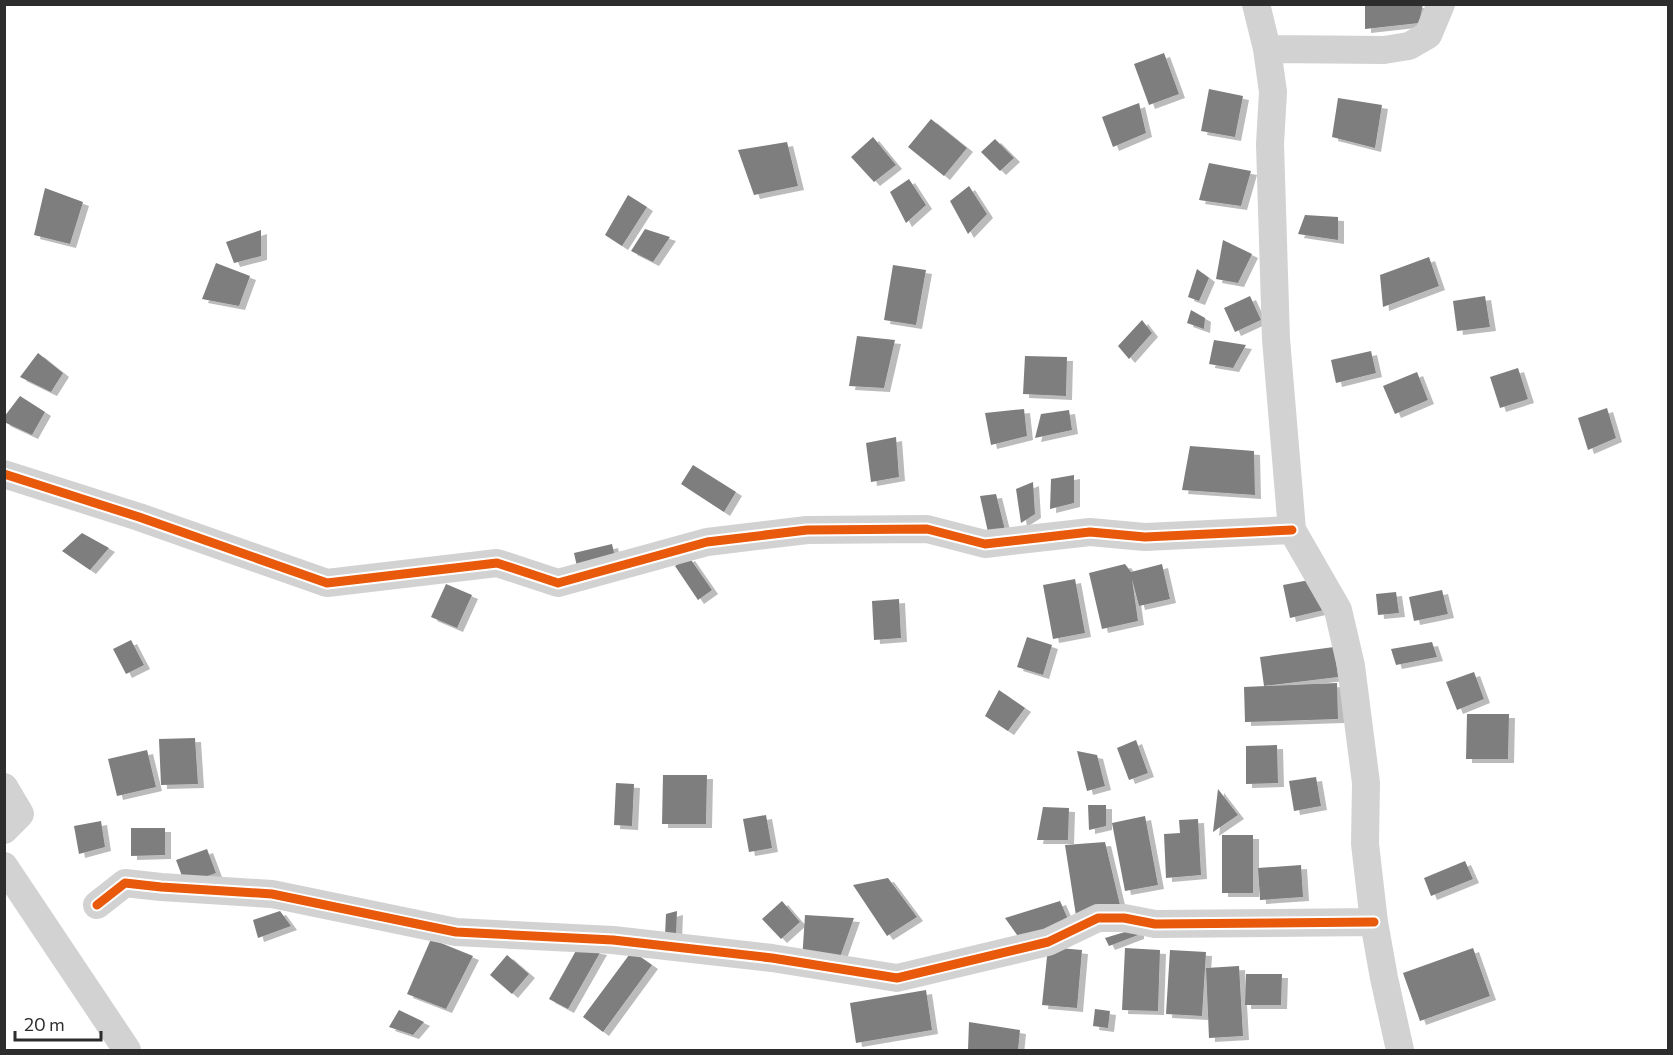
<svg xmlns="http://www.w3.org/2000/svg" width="1673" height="1055" font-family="Commissioner,sans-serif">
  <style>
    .building { fill: #7e7e7e; filter: url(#shadow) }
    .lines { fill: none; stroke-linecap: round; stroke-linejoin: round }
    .street { stroke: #d2d2d2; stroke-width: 28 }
    .cycleway-casing { stroke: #fff; stroke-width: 13 }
    .cycleway { stroke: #e8590c; stroke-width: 9 }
  </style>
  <defs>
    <filter id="shadow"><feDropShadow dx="6" dy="4" stdDeviation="0" flood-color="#0004"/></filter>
  </defs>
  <rect width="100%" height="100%" fill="#fff"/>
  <!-- building -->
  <path class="building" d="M1365,4H1423L1419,23L1365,29Z
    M1164,53L1179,94L1149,105L1134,64Z
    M1209,89L1243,96L1235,137L1201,131Z
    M1338,98L1382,105L1375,148L1332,137Z
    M1139,103L1146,133L1113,147L1102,117Z
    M931,119L967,148L944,176L908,147Z
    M873,137L896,165L874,182L851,157Z
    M995,139L1014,158L1000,171L981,152Z
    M787,142L798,186L754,195L738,150Z
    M1209,163L1251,171L1241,206L1199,200Z
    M909,179L926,205L906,223L890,192Z
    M969,186L987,214L968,234L950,201Z
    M45,188L83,202L70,244L34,235Z
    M628,195L647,207L622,246L605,235Z
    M1305,215L1338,217V240L1298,234Z
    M645,229L670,237L653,262L631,251Z
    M261,230V256L234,263L226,242Z
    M1223,240L1252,254L1238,283L1216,279Z
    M1429,257L1439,286L1383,307L1380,275Z
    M216,263L250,276L239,306L202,299Z
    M893,265L926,270L916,325L884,320Z
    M1197,269L1209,278L1199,301L1188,297Z
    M1250,296L1261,320L1235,332L1224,308Z
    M1485,296L1490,327L1457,331L1453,301Z
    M1191,310L1205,318L1204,329L1187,323Z
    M1142,320L1152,333L1129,359L1118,346Z
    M857,336L895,340L884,388L849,386Z
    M1214,340L1246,345L1233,368L1209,364Z
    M1371,351L1376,373L1336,383L1331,360Z
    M38,353L63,373L51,392L20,377Z
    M1025,356L1067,357L1066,396L1023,394Z
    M1518,368L1528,399L1500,408L1490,377Z
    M1417,372L1428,400L1395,414L1383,386Z
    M20,396L45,412L32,435L4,422V417Z
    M1607,408L1616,438L1588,450L1578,418Z
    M1024,409L1027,436L991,445L985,413Z
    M1069,410L1072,430L1035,438L1041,414Z
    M896,437L899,477L871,482L866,443Z
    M1190,446L1254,451L1255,495L1182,490Z
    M693,465L736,492L724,512L681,484Z
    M1074,475V503L1050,509L1051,479Z
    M1033,482L1035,514L1021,523L1016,489Z
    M996,494L1006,534L990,541L980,496Z
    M82,533L109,548L90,570L62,551Z
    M612,544L618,570L580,580L574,553Z
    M689,557L712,590L698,600L675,566Z
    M1125,564L1131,572L1162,564L1170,599L1139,606L1132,579L1138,621L1102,629L1089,573Z
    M1325,577L1332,608L1290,618L1283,585Z
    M1075,579L1085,633L1053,639L1043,585Z
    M446,584L472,595L457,628L431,617Z
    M1442,590L1448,614L1414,621L1409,597Z
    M1396,592L1399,613L1378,615L1376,594Z
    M899,599L901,638L874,640L872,601Z
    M1027,637L1052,645L1043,675L1017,667Z
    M131,640L144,665L126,674L113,649Z
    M1432,642L1437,657L1396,665L1391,649Z
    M1334,647L1338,677L1264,686L1260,657Z
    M1474,672L1484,699L1457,710L1446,682Z
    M1337,683L1338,719L1245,722L1244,687Z
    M999,690L1025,708L1008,731L985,716Z
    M1467,714H1509L1508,759H1466Z
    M195,738L198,784L161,785L159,739Z
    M1136,740L1148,773L1129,780L1117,748Z
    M1277,745L1278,783L1246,784V746Z
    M147,750L156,787L117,796L108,759Z
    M1077,751L1097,755L1105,786L1087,791Z
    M663,775H707L706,824H662Z
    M1316,777L1321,806L1294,811L1289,781Z
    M616,783L634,784L632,826L614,825Z
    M1218,789L1238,815L1213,832Z
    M1088,805H1106V826L1089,830Z
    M1043,807L1069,808L1068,840H1037Z
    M766,815L772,848L749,852L743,819Z
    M1145,816L1158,885L1125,891L1112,823Z
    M1198,819L1201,875L1166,878L1164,834L1180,833L1179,820Z
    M101,821L105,847L79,854L74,826Z
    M131,828H165V855L131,856Z
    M1222,835H1253V893H1222Z
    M1105,842L1120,905L1077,922L1065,845Z
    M207,849L216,873L185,884L176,860Z
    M1465,861L1473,879L1431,896L1424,878Z
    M1301,865L1303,897L1260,900L1258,868Z
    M888,878L917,917L887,936L853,885Z
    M782,901L800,922L781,939L762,919Z
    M1060,901L1071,926L1025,946L1005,918Z
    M280,911L291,926L258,938L253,920Z
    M677,911L676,936L665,935L666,914Z
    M805,915L854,918L838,963L802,961Z
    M1138,928V935L1109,946L1105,938Z
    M431,939L473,956L446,1009L407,994Z
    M578,947L601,951L568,1009L549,999Z
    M1048,947L1082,950L1077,1008L1042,1005Z
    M1125,948L1160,950L1158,1011L1122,1010Z
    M1473,948L1490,996L1420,1021L1403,973Z
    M1170,950L1206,952L1202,1016L1166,1014Z
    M632,951L652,965L603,1032L583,1017Z
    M507,955L529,974L512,994L490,975Z
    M1239,966L1243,1036L1209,1038L1206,968Z
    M1246,974H1282L1281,1005H1245Z
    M926,990L932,1030L856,1043L850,1003Z
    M1095,1009L1110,1011L1108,1028L1093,1026Z
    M399,1010L424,1022L413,1035L389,1027Z
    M969,1022L1020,1030L1018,1050H968Z"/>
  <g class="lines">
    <!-- street -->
    <path class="street" d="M1256,4L1267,49L1273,92L1270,144L1276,339L1292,530L1338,610L1351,666L1366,783L1365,844L1374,922L1384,978L1400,1050
      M1267,49L1384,50L1409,46L1428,35L1441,4
      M4,474L139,517L327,583L497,563L558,583L707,542L807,530L927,529L985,544L1090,532L1145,537L1292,530
      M4,787L20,814L4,830
      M4,866L127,1050
      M97,905L125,883L161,887L272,894L456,932L613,940L772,958L897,978L1048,942L1098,918H1124L1155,924L1374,922"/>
    <!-- cycleway casing -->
    <g class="cycleway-casing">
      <path id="cycleway" d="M4,474L139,517L327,583L497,563L558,583L707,542L807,530L927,529L985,544L1090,532L1145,537L1292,530
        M97,905L125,883L161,887L272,894L456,932L613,940L772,958L897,978L1048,942L1098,918H1124L1155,924L1374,922"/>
    </g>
    <!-- cycleway -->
    <use href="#cycleway" class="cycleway"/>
  </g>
  <!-- border -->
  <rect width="1673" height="1055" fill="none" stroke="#2d2d2d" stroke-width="12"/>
  <!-- scale -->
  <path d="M15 1031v9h86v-9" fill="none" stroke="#2d2d2d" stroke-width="3"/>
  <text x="24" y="1031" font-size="18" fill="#2d2d2d" stroke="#ffffff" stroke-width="4.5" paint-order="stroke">20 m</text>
</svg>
